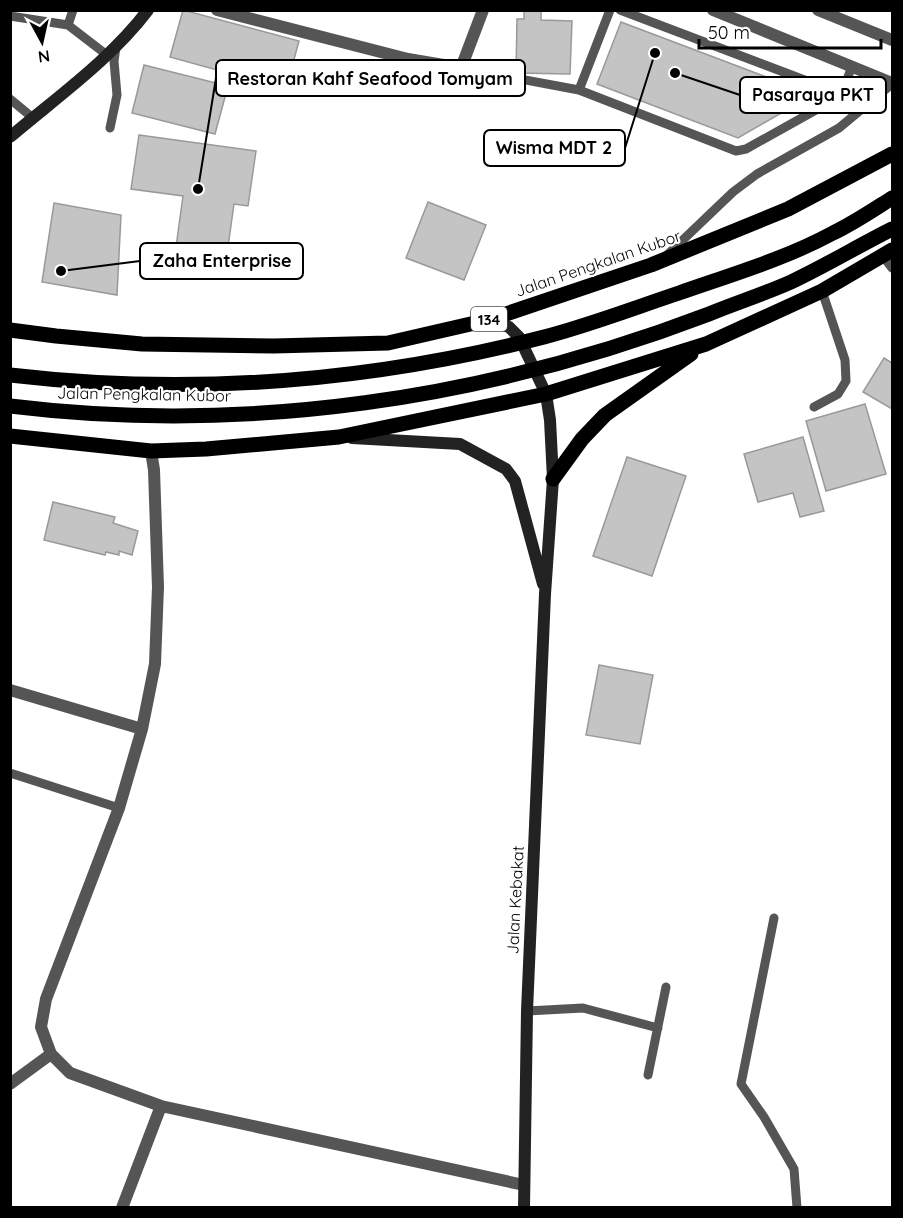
<svg xmlns="http://www.w3.org/2000/svg" width="903" height="1218" font-family="Quicksand,sans-serif">
  <style>
    .building { fill: #c4c4c4; stroke: #999; stroke-width: 1.5 }
    .lines { fill: none; stroke-linecap: round; stroke-linejoin: round }
    .lane { stroke: #555; stroke-width: 9 }
    .street { stroke: #555; stroke-width: 12 }
    .secondary { stroke: #222; stroke-width: 12 }
    .primary { stroke: #000; stroke-width: 15 }
    .labels { text-anchor: middle; dominant-baseline: central; stroke-width: 4.5; stroke-linejoin: round; paint-order: stroke }
    .shield { fill: #fff; stroke: #4c4c4c; stroke-width: 1.5 }
    .shield-label { font-size: 15px; font-weight: bold; fill: #000 }
    .street-label { font-size: 16px; fill: #000; stroke: #fff }
    .leader { fill: none; stroke: #000; stroke-width: 2 }
    .callout-dot { fill: #000; stroke: #fff; stroke-width: 2 }
    .callout { fill: #fff; stroke: #000; stroke-width: 2 }
    .callout-label { font-size: 18px; text-anchor: middle; font-weight: bold; fill: #000 }
  </style>
  <rect width="100%" height="100%" fill="#fff"/>
  <!-- building -->
  <path class="building" d="M183,10L299,41L286,89L170,57Z
    M524,10H541V20L572,21L570,74L516,73L517,19H524Z
    M621,22L798,89L802,93V101L738,138L597,84Z
    M144,65L228,86L215,134L132,113Z
    M139,135L256,151L248,206L234,204L227,254L176,247L183,196L131,189Z
    M428,202L486,225L464,280L406,258Z
    M54,203L121,215L117,295L42,282Z
    M884,358L892,363V409L863,392Z
    M865,404L886,474L826,491L806,421Z
    M803,437L824,511L800,517L793,493L758,502L744,454Z
    M627,457L686,476L652,576L593,556Z
    M53,502L115,517L113,523L138,531L132,555L119,551V555L106,552L105,555L44,540Z
    M599,665L653,675L640,744L586,735Z"/>
  <g class="lines">
    <!-- lane -->
    <path class="lane" d="M620,10L839,93
      M10,16L68,25L107,55
      M68,25L73,10
      M461,68L579,90L736,151L746,149L832,101L845,85L852,66
      M579,90L610,10
      M10,99L33,118
      M110,128L117,95L114,61L116,47
      M666,256L733,192L757,174L839,128L892,84
      M883,256L892,268
      M814,407L838,394L846,381L845,360L822,291
      M10,773L119,808
      M774,918L741,1084L764,1117L794,1169L797,1208
      M527,1011L583,1008L658,1028
      M648,1075L666,987"/>
    <!-- street -->
    <path class="street" d="M217,10L408,59L461,68L483,10
      M713,10L892,83
      M818,10L892,40
      M151,451L154,470L158,587L155,664L142,729L119,808L46,999L41,1027L51,1054L70,1073L161,1106L524,1185
      M10,690L142,729
      M10,1084L51,1054
      M122,1208L161,1106"/>
    <!-- secondary -->
    <path class="secondary" d="M10,137C57,97 110,60 148,10
      M488,320L509,327L519,337L546,394L550,420L553,479L545,594L527,1011L524,1208
      M352,438L460,444L506,469L515,481L543,584"/>
    <!-- primary -->
    <path class="primary" d="M10,330L56,336L142,344L274,346L388,343L488,320L651,265L788,209L892,154
      M10,375C190,396 369,382 544,337C590,325 634,308 679,293C730,275 785,259 833,233C854,223 873,210 892,198
      M10,406C247,435 487,399 709,314C736,303 764,294 791,282C825,266 858,246 892,229
      M10,436L151,451L206,449L339,437L546,394L706,344L822,291L892,250
      M553,479L582,439L605,415L691,354"/>
  </g>
  <g class="labels">
    <!-- shield labels -->
    <rect class="shield" x="471" y="307" width="36" height="24" rx="4.5"/>
    <g class="shield-label">
      <text x="489" y="319">134</text>
    </g>
    <!-- street labels -->
    <g class="street-label">
      <text transform="translate(598 263) rotate(-19)">Jalan Pengkalan Kubor</text>
      <text transform="translate(144 394) rotate(1)">Jalan Pengkalan Kubor</text>
      <text transform="translate(515 900) rotate(-87)">Jalan Kebakat</text>
    </g>
  </g>
  <!-- callouts -->
  <path class="leader" d="M198 189L216 78M675 73L740 95M655 53L625 148M61 271L140 261"/>
  <g class="callout-dot">
    <circle cx="198" cy="189" r="6"/>
    <circle cx="675" cy="73" r="6"/>
    <circle cx="655" cy="53" r="6"/>
    <circle cx="61" cy="271" r="6"/>
  </g>
  <g class="callout">
    <rect x="216" y="60" width="309" height="36" rx="6"/>
    <rect x="740" y="77" width="146" height="36" rx="6"/>
    <rect x="484" y="130" width="141" height="36" rx="6"/>
    <rect x="140" y="243" width="163" height="36" rx="6"/>
  </g>
  <g class="callout-label">
    <text x="370" y="85">Restoran Kahf Seafood Tomyam</text>
    <text x="813" y="101">Pasaraya PKT</text>
    <text x="554" y="154">Wisma MDT 2</text>
    <text x="222" y="267">Zaha Enterprise</text>
  </g>
  <!-- border -->
  <rect width="903" height="1218" fill="none" stroke="#000000" stroke-width="24"/>
  <!-- north arrow -->
  <g transform="translate(42 42) rotate(172)" stroke="#ffffff" stroke-width="4.5" paint-order="stroke">
  <path d="M0-4.5L10 22L0 15L-10 22Z" fill="#000000"/>
  <text y="-9" font-size="16" font-weight="bold" text-anchor="middle" fill="#000000">N</text>
  </g>
  <!-- scale -->
  <path d="M699 39v9h182v-9" fill="none" stroke="#000000" stroke-width="3"/>
  <text x="708" y="39" font-size="18" fill="#000000" stroke="#ffffff" stroke-width="4.5" paint-order="stroke">50 m</text>
</svg>
